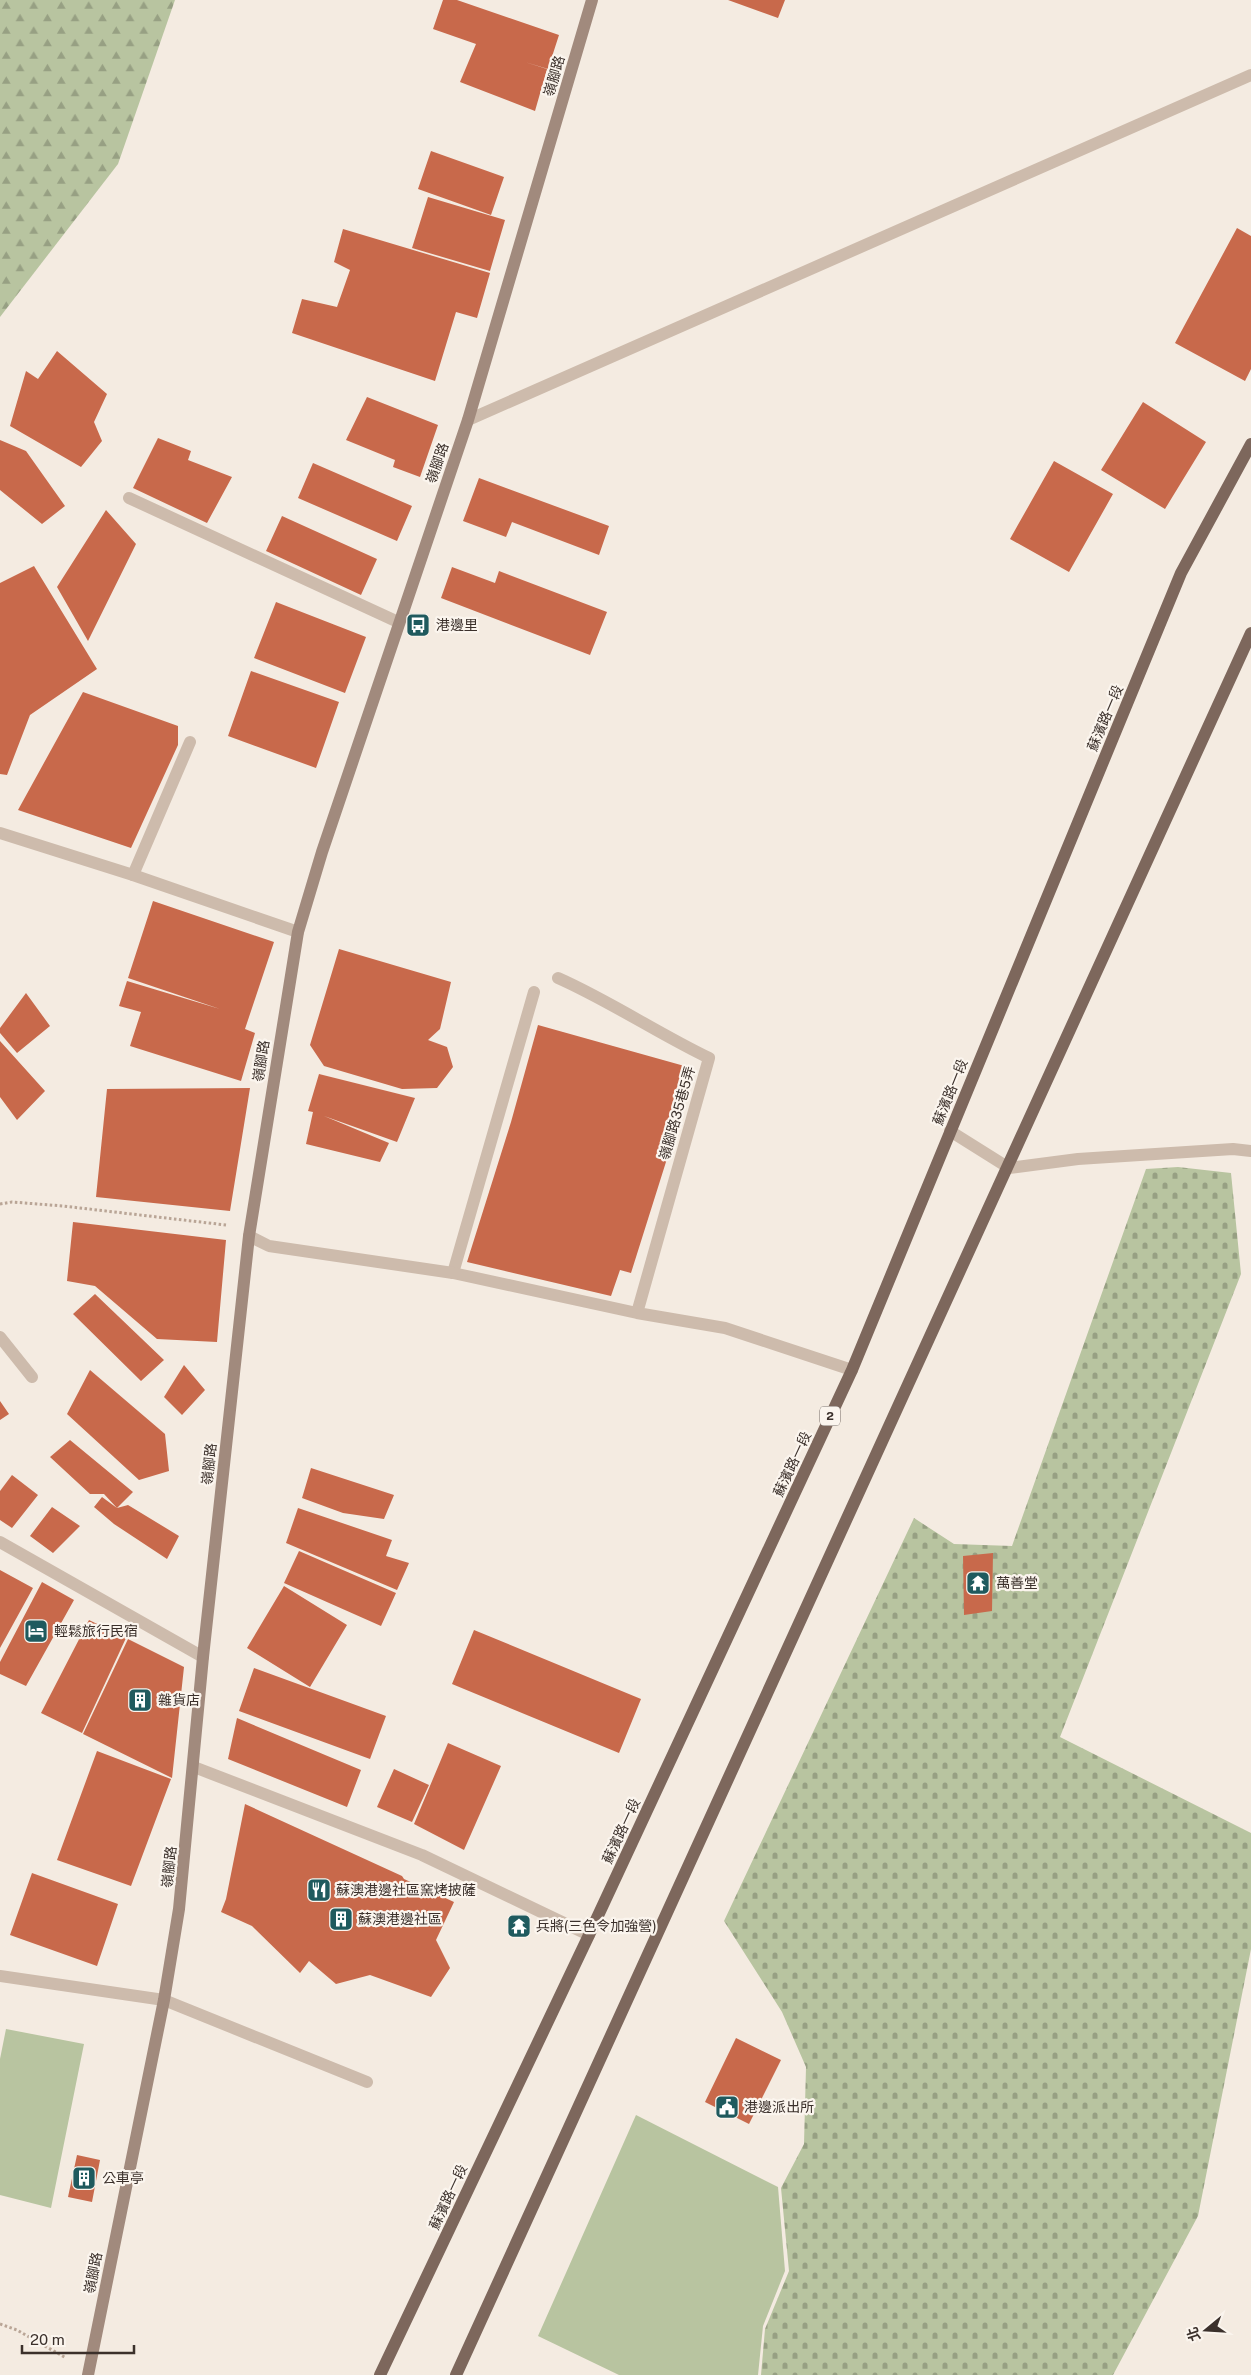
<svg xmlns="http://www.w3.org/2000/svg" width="1251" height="2375" font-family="'Public Sans','Noto Sans TC',sans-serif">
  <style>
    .green { fill: #b8c4a0 }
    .forest { fill: url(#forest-firs) }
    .cemetery { fill: url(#cemetery-stones) }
    .building { fill: #c8694b }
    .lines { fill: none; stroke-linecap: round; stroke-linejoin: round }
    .path { stroke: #b9a596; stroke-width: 3; stroke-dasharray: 2.5 2.5; stroke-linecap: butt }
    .lane { stroke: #cdbbac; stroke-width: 12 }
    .street { stroke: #cdbbac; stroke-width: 12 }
    .secondary { stroke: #a18a7d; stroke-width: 12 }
    .primary { stroke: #7d675c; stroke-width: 12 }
    .labels { text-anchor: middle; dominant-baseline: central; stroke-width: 4.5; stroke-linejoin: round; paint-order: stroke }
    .shield { fill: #fbf5ee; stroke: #756b66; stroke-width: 1 }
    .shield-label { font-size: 12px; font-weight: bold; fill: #3b302b }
    .street-label { font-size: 14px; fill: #3b302b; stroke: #fbf5ee }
    .poi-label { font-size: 14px; fill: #3b302b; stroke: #fbf5ee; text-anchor: start }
  </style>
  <defs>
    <pattern id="forest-firs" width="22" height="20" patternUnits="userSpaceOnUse" patternTransform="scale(1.25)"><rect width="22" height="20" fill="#b8c4a0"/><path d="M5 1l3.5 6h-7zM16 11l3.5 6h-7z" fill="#97a083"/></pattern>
    <pattern id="cemetery-stones" width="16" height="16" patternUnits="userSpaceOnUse" patternTransform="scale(1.25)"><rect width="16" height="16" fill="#b8c4a0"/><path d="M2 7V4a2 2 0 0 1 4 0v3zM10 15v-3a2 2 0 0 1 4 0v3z" fill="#97a083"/></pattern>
  </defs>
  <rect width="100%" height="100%" fill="#f4ebe1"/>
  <!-- green -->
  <path class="green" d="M6,2029L84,2044L51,2208L0,2195V2059Z
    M636,2115L778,2187L785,2271L763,2326L758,2375H619L538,2336Z"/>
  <!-- forest -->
  <path class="forest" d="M0,0H175L118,164L0,317Z"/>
  <!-- cemetery -->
  <path class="cemetery" d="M1178,1167L1231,1173L1241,1274L1060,1737L1251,1833V1949L1198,2216L1113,2375H761L765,2329L789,2271L781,2188L804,2144L806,2067L782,2012L724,1921L914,1518L954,1544L1012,1546L1146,1169Z"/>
  <!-- building -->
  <path class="building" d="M443,0H457L559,35L548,69L525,62L547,69L535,111L460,82L476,44L433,29Z
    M728,0H785L778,18Z
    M431,151L504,177L491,215L418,189Z
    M428,197L505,220L490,271L412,248Z
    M1237,228L1251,236V369L1245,381L1175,343Z
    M343,229L490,273L477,318L456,312L435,381L292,333L302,299L337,307L350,270L334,262Z
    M57,351L107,394L94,422L102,441L81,467L10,426L26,371L38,379Z
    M367,397L438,425L420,477L393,467L395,460L346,440Z
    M1143,402L1206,442L1165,509L1101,470Z
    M158,438L191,451L188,460L232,477L207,523L133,488Z
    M0,440L26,451L65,506L42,524L0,490Z
    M1054,461L1113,494L1069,572L1010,539Z
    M313,463L412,506L397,541L298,498Z
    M479,478L609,526L599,555L512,522L506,537L463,521Z
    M106,510L136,544L88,641L57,587Z
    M282,516L377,559L361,595L266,551Z
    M34,566L97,669L30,715L7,775L0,774V583Z
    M452,567L495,583L499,571L607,612L590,655L441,598Z
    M276,602L366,637L345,693L254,658Z
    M251,671L339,702L316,768L228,736Z
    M83,692L178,726V745L131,848L18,810Z
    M153,901L274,942L245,1029L255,1033L241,1081L130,1046L141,1012L119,1006L127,981L220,1009L128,978Z
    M339,949L451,982L440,1029L428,1040L447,1047L453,1067L437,1088L402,1089L324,1066L310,1045Z
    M26,993L50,1026L17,1053L0,1033V1028Z
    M538,1025L688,1067L667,1144L671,1146L631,1273L620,1270L611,1296L467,1262L511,1122Z
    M0,1041L45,1091L17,1120L0,1097Z
    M319,1074L415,1098L397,1142L324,1116L389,1143L380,1162L306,1144L313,1112L308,1111Z
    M250,1088L230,1211L96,1197L107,1089Z
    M73,1222L226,1240L217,1342L157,1339L95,1286L67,1281Z
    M95,1294L164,1360L141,1381L73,1314Z
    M184,1365L205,1390L182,1415L164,1397Z
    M90,1370L165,1434L169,1471L139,1480L67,1414Z
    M0,1401L9,1414L0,1420Z
    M70,1440L133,1492L117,1508L104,1494H90L50,1457Z
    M311,1468L394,1495L384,1519L343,1513L302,1498Z
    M12,1475L38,1495L12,1528L0,1520V1491Z
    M102,1497L117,1508L128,1505L179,1536L167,1559L114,1524L94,1507Z
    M52,1507L80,1526L53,1553L30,1536Z
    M298,1508L392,1540L386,1556L409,1563L397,1590L286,1543Z
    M299,1551L396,1593L381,1626L284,1583Z
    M993,1553L992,1611L964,1615L963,1556Z
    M0,1570L33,1588L0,1648Z
    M42,1582L74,1600L26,1686L0,1674V1662Z
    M284,1586L347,1625L310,1687L247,1648Z
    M89,1620L126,1638L82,1733L41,1713Z
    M474,1630L641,1699L619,1753L452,1684Z
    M128,1639L184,1667L172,1778L83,1734Z
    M254,1668L386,1716L370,1759L239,1711Z
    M237,1718L361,1770L347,1807L228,1759Z
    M448,1743L501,1766L464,1850L414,1824Z
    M97,1751L171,1779L131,1886L57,1860Z
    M394,1769L429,1785L412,1822L377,1807Z
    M245,1804L402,1876L404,1879L454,1902L436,1940L450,1968L431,1997L370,1975L336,1984L309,1961L300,1973L252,1926L221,1912L226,1899Z
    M32,1873L118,1904L97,1966L10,1935Z
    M517,1918L530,1927L522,1936L507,1925Z
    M736,2038L781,2060L749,2124L705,2102Z
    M77,2155L100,2160L92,2202L68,2197Z"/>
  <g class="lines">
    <!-- path -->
    <path class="path" d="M0,1204L12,1202L63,1206L226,1225
      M0,2324L17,2330L66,2358"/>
    <!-- lane -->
    <path class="lane" d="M133,875L190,742
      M950,1131L1009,1168L1078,1159L1233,1149L1251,1151
      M453,1273L534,992
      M0,1337L32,1377
      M164,2000L367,2082"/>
    <!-- street -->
    <path class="street" d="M468,420L1251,75
      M129,498L398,622
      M0,833L133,875L298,932
      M558,978C610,1001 657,1033 709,1058L637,1313
      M249,1236L269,1246L453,1273L637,1313L725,1328L852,1370
      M0,1542L203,1657
      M194,1767L422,1855L589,1935
      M0,1976L164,2000"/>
    <!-- secondary -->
    <path class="secondary" d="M88,2375L164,2000L179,1909L203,1657L249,1236L298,932L322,852L468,420L592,0"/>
    <!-- primary -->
    <path class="primary" d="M380,2375L589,1935L852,1370L1181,573L1251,444
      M456,2375L1251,633"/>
  </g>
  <!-- icons -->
  <defs>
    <g id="bus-square" transform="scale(1.25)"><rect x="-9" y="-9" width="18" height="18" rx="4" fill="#1f5a5e" stroke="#fbf5ee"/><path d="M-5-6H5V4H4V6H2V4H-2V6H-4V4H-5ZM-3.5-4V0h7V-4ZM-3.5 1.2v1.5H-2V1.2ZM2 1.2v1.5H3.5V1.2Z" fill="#fff"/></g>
    <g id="temple-square" transform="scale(1.25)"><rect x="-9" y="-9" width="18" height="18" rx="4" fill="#1f5a5e" stroke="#fbf5ee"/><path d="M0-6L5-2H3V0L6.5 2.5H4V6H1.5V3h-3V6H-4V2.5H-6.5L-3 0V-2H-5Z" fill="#fff"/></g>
    <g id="hotel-square" transform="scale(1.25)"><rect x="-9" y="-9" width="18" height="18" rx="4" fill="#1f5a5e" stroke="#fbf5ee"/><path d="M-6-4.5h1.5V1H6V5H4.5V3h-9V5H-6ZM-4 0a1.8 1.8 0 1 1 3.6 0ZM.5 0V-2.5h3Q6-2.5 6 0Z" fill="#fff"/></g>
    <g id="building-square" transform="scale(1.25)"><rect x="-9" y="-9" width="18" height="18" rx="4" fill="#1f5a5e" stroke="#fbf5ee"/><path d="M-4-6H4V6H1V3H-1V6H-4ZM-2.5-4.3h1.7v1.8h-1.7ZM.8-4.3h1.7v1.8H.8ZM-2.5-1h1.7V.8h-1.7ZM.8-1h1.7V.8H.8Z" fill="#fff"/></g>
    <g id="restaurant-square" transform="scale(1.25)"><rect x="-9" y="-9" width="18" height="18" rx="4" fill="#1f5a5e" stroke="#fbf5ee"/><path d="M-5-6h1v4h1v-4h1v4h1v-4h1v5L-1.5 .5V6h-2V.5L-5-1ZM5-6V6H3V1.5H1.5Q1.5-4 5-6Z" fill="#fff"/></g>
    <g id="civic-square" transform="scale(1.25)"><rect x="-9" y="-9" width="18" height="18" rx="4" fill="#1f5a5e" stroke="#fbf5ee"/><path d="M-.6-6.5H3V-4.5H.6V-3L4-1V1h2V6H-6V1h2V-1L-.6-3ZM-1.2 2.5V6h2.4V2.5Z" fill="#fff"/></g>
  </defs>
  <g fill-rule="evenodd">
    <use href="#bus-square" x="418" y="625"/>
    <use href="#temple-square" x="978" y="1583"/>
    <use href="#hotel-square" x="36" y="1631"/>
    <use href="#building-square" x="140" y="1700"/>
    <use href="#restaurant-square" x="319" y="1890"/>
    <use href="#building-square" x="341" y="1919"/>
    <use href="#temple-square" x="519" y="1926"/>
    <use href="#civic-square" x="727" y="2107"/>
    <use href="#building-square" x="84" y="2178"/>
  </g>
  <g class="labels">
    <!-- shield labels -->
    <rect class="shield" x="820" y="1406.5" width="20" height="19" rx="4"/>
    <g class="shield-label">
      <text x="830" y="1416">2</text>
    </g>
    <!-- street labels -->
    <g class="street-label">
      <text transform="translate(554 76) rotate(-74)">嶺腳路</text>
      <text transform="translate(437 463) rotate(-71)">嶺腳路</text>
      <text transform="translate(1105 718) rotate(-67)">蘇濱路一段</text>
      <text transform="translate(261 1061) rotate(-81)">嶺腳路</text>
      <text transform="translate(950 1092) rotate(-68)">蘇濱路一段</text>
      <text transform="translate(677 1113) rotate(-74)">嶺腳路35巷5弄</text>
      <text transform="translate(209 1464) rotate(-84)">嶺腳路</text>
      <text transform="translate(792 1464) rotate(-65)">蘇濱路一段</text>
      <text transform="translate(621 1831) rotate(-65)">蘇濱路一段</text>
      <text transform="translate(169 1867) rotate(-84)">嶺腳路</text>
      <text transform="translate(448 2197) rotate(-65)">蘇濱路一段</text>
      <text transform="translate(93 2273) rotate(-79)">嶺腳路</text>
    </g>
    <!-- poi labels -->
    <g class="poi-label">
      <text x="436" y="625">港邊里</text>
      <text x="996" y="1583">萬善堂</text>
      <text x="54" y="1631">輕鬆旅行民宿</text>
      <text x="158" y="1700">雜貨店</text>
      <text x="336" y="1890">蘇澳港邊社區窯烤披薩</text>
      <text x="358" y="1919">蘇澳港邊社區</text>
      <text x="536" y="1926">兵將(三色令加強營)</text>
      <text x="744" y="2107">港邊派出所</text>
      <text x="102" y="2178">公車亭</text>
    </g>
  </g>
  <!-- north arrow -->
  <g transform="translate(1206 2330) rotate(252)" stroke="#fbf5ee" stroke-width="4" paint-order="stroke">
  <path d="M0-4L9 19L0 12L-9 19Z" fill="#3b302b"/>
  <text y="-8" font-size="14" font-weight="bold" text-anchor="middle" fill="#3b302b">北</text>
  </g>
  <!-- scale -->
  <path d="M22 2345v8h112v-8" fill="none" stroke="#3b302b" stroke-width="2.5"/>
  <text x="30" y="2345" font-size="15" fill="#3b302b" stroke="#fbf5ee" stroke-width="4" paint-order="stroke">20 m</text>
</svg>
